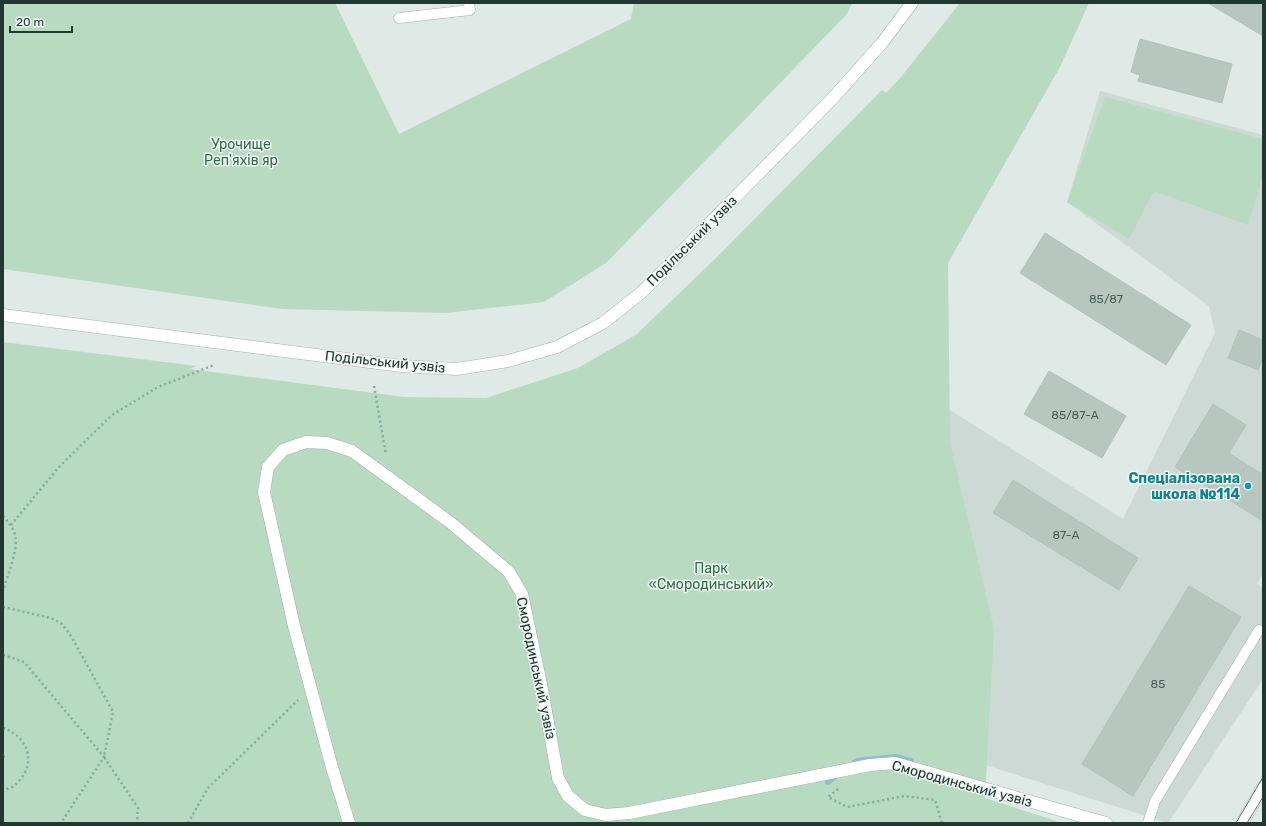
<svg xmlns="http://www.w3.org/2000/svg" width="1266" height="826" font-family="Rubik,sans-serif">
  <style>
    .built { fill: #cdd9d4 }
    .green { fill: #b8dac1 }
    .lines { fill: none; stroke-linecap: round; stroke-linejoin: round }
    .stream { stroke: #89c2cc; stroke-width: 6 }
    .building { fill: #b7c7c0; stroke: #b2c2bb }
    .lane-casing { stroke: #a2b0ac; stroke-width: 11 }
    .street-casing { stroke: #a2b0ac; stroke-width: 13 }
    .secondary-casing { stroke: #9fb4ac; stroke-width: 13 }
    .path { stroke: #81ab9e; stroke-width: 2.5; stroke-dasharray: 2 3; stroke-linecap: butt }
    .lane { stroke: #fff; stroke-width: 10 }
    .street { stroke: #fff; stroke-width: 12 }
    .secondary { stroke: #fff; stroke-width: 12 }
    .tram { stroke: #5b746d; stroke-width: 1 }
    .culture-dot { fill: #0f9aa8; stroke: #eff6f3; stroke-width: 1.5 }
    .labels { text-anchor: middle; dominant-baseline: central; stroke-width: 3; stroke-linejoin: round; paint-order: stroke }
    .number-label { font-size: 12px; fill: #465c56 }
    .park-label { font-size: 14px; fill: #2d6d46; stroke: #eff6f3 }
    .street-label { font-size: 14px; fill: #213832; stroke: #eff6f3 }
    .culture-label { font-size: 14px; font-weight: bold; fill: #0d838f; stroke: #eff6f3; text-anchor: end }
  </style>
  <rect width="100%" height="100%" fill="#dfe9e5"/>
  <!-- built -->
  <path class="built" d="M1100,91L1263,135V574L1257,584L1263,588V679L1168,823L970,760L947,411L950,410L1123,519L1215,333L1209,306L1067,202Z"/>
  <!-- green -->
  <path class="green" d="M3,3H335L399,134L631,19L634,3H852L847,14L606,263L544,302L445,313L282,309L3,269Z
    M960,3H1089L1060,67L948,263L950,443L994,629L985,798L1062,823H3V342L197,366L190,369L404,397L486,398L578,368L637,334L719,255L882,90L886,93L901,77Z
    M1105,97L1263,139V175L1248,225L1154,191L1129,239L1067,202Z"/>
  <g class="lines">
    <!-- stream -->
    <path class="stream" d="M849,767L857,761L895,757L911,761
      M828,782L838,774"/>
  </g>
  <!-- building -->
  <path class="building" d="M1208,3H1263V36Z
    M1140,39L1232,64L1222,103L1138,81L1140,75L1131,72Z
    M1045,233L1191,325L1166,365L1020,273Z
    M1239,330L1263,340V357L1258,370L1228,358Z
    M1049,371L1126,416L1102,458L1024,414Z
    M1213,404L1246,425L1229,453L1247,465L1226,498L1175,467Z
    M1247,465L1263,474V521L1226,498Z
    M1013,480L1138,558L1119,590L993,513Z
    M1189,586L1241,617L1133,796L1082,764Z"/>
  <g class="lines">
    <!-- lane casing -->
    <g class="lane-casing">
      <path id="lane" d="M399,18L470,10L469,3
        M1148,823L1155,801L1259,630"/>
    </g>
    <!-- street casing -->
    <g class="street-casing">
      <path id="street" d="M349,823L331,764L294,626L264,492L268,467L283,450L306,442L327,443L352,451L451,523L509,572L522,594L541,684L558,778L568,796L585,810L606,815L629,813L870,765L895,763L1106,823"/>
    </g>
    <!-- secondary casing -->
    <g class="secondary-casing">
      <path id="secondary" d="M3,315L402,366L457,369L508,361L557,347L603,323L642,292L833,98L882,43L912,3
        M1242,823L1263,787"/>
    </g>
    <!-- path -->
    <path class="path" d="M374,386L386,455
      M3,516C8,522 13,527 15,535C19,550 7,576 3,591
      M11,525L59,467L112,415L158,387L214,365
      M3,607L51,618L62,624L71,636L113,712L104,757L138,808L137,823
      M3,655L24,662L104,757L61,823
      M3,728C27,736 37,761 19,781C15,786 9,789 3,790
      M3,757L5,755
      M838,789L828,797L847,807L905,796L935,800L942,823
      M188,823L208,788L298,700"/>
    <!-- lane -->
    <use href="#lane" class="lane"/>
    <!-- street -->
    <use href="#street" class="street"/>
    <!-- secondary -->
    <use href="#secondary" class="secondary"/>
    <!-- tram -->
    <path class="tram" d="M1236,823L1263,777
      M1247,823L1263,797"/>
  </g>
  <!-- markers -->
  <circle class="culture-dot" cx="1248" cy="486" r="4"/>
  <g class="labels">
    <!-- number labels -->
    <g class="number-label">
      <text x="1106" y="299">85/87</text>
      <text x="1075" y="415">85/87-А</text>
      <text x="1066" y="535">87-А</text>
      <text x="1158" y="684">85</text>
    </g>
    <!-- park labels -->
    <g class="park-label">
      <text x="241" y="144">Урочище<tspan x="241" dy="16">Реп'яхів яр</tspan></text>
      <text x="711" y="568">Парк<tspan x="711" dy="16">«Смородинський»</tspan></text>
    </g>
    <!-- street labels -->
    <g class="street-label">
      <text transform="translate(692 241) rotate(-45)">Подільський узвіз</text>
      <text transform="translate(385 362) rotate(6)">Подільський узвіз</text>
      <text transform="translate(536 668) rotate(78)">Смородинський узвіз</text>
      <text transform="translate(962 784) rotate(15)">Смородинський узвіз</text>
    </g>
    <!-- culture labels -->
    <g class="culture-label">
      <text x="1240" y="478">Спеціалізована<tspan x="1240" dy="16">школа №114</tspan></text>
    </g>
  </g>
  <!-- border -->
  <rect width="1266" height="826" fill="none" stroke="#213832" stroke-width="8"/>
  <!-- scale -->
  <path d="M10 26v6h62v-6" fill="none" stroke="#213832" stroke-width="2"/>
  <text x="16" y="26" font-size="12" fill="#213832" stroke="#eff6f3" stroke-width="3" paint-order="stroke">20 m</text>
</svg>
